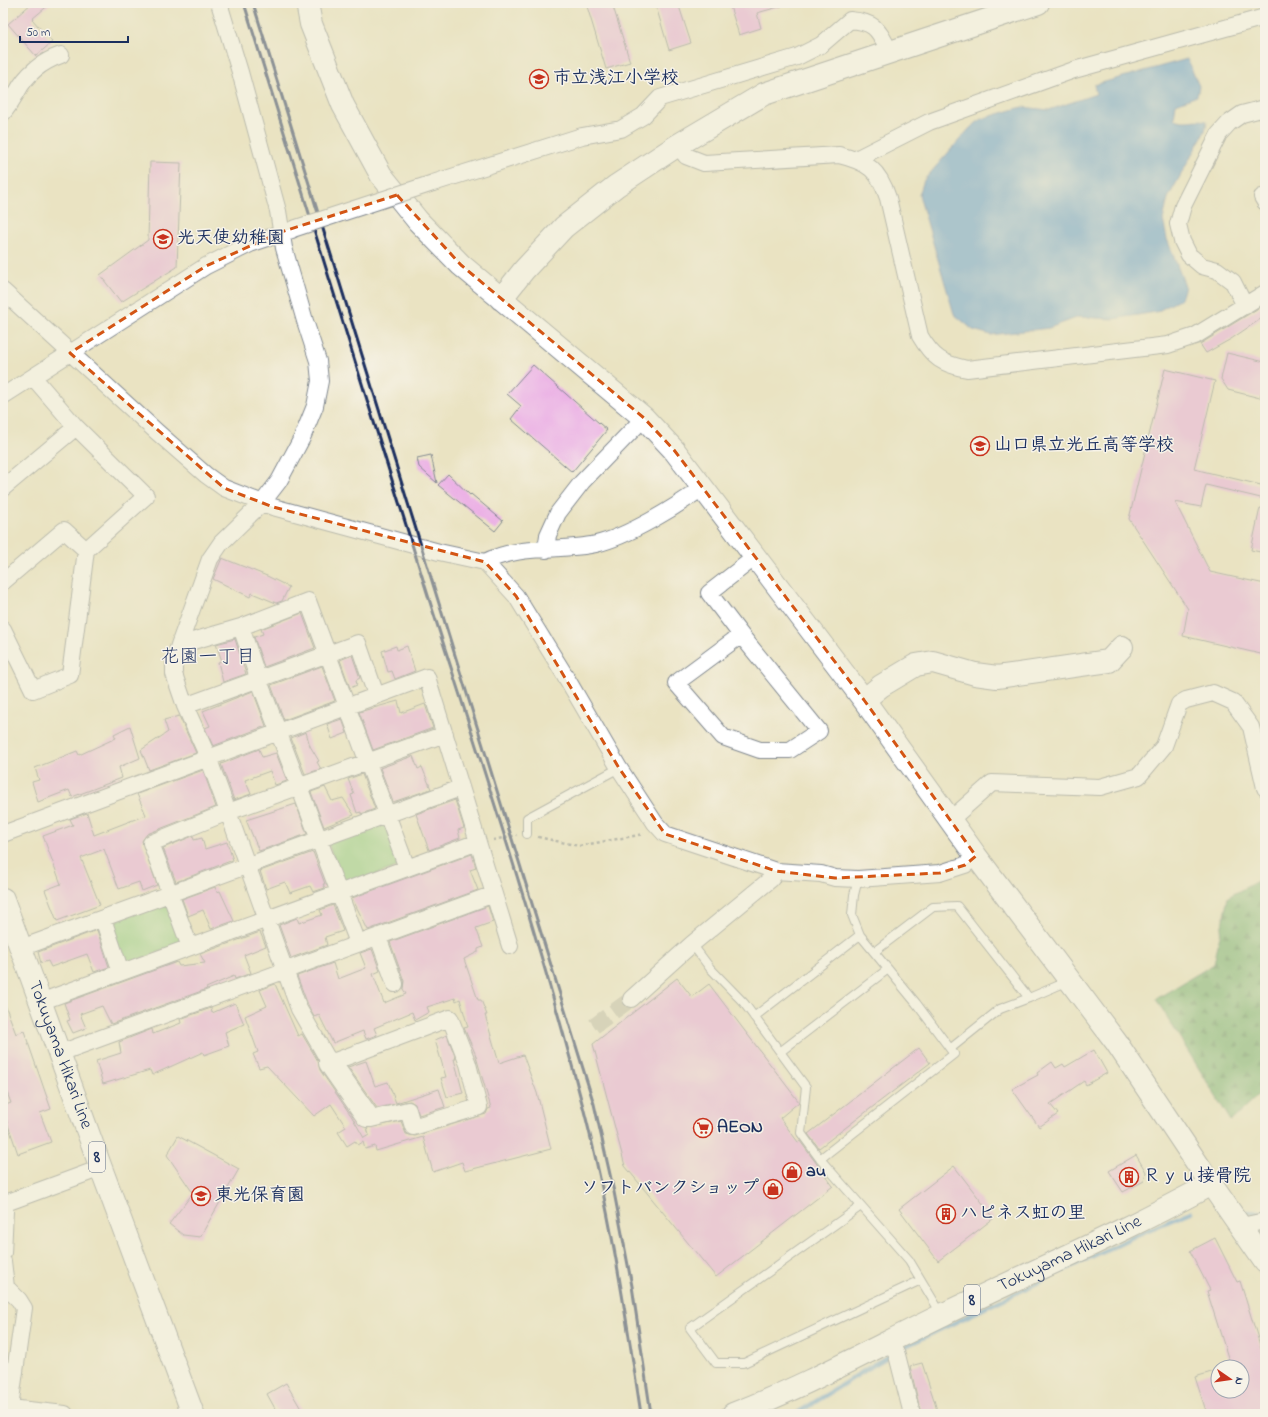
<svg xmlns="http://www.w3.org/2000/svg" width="1268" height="1417" font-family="'Indie Flower','Klee One',sans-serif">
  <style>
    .forest { fill: url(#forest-firs); stroke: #477068 }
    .park { fill: #8fcd83; stroke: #557e70 }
    .water { fill: #649fd4; stroke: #406799 }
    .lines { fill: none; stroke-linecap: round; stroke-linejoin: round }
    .stream { stroke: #649fd4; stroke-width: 4.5 }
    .building { fill: #eaaae5 }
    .street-tunnel { stroke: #c1bfae; stroke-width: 16; stroke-dasharray: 16 8; stroke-linecap: butt }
    .lane-casing { stroke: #828990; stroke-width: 10 }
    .street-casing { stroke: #828990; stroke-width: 18 }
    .secondary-casing { stroke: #828990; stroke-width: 24 }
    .primary-casing { stroke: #828990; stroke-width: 24 }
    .path { stroke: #828990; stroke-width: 2.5; stroke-dasharray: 3 3; stroke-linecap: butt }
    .lane { stroke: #fff; stroke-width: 8 }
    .street { stroke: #fff; stroke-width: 16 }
    .secondary { stroke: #fff; stroke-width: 22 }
    .primary { stroke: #fff; stroke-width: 22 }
    .rail { stroke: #1b2f5e; stroke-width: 3 }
    .street-bridge-casing { stroke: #828990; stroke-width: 18; stroke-linecap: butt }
    .street-bridge { stroke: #fff; stroke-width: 16 }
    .marked { fill: none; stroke: #d45514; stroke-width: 3; stroke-dasharray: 8 5; stroke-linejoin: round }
    .labels { text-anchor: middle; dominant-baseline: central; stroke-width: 3; stroke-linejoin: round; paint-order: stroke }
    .shield { fill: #f7f3e8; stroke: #5d6a87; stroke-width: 1 }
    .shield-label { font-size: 17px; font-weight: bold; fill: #1b2f5e }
    .poi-label { font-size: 18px; font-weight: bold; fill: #1b2f5e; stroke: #f7f3e8; text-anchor: start }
    .street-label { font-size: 18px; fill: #1b2f5e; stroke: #f7f3e8 }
    .neighbourhood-label { font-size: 19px; fill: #1b2f5e; stroke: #f7f3e8 }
  </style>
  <defs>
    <pattern id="forest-firs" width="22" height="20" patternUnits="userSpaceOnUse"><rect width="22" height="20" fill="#73b071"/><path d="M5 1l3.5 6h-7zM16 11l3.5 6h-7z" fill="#5e9060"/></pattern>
  </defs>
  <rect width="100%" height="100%" fill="#f7f3e8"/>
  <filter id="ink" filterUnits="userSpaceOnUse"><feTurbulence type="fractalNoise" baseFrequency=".025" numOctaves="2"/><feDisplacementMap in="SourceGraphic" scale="8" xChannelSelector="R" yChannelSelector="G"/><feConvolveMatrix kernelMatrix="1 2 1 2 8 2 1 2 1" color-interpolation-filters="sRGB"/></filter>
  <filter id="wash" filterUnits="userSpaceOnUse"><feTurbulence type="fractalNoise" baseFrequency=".012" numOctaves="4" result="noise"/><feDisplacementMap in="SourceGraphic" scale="16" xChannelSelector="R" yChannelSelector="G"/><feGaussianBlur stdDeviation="0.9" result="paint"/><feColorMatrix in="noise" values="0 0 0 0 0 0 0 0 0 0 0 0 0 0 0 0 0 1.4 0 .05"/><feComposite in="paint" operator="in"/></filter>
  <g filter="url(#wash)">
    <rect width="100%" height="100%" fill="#eae3c2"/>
    <!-- forest -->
    <path class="forest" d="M1265,877V1089L1231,1121L1156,999L1214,964L1228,897Z"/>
    <!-- park -->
    <path class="park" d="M386,821L402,865L343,887L328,843Z
      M170,901L185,943L123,965L109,923Z"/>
    <!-- water -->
    <path class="water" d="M1187,59L1199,86L1197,96L1176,104L1174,119C1188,124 1193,118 1207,121L1205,131L1168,198L1163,220L1167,239L1185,286L1181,299L1156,312L1113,319L1079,317L1049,328L991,335L973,330L954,314L919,195L924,180L969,129L981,119L1022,107L1049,110L1096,94L1094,85Z"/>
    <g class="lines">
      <!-- stream -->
      <path class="stream" d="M1247,1212L1265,1213
        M796,1414L875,1364L906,1346L1141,1233L1191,1212"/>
    </g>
    <g id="blocks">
      <!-- building -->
      <path class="building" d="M32,3H51L32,19L52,42L36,56L8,24Z
        M586,3H612L630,62L606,69Z
        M655,3H678L691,43L669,50Z
        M729,3H781L782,6L757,13L761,28L739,35Z
        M150,162L181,163L177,267L121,302L100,275L148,240Z
        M1265,304V316L1231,339L1206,353L1200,344Z
        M1227,353L1265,362V378L1260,398L1228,390L1221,379Z
        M533,365L607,430L572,472L511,419L521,406L507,394Z
        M1165,369L1215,381L1194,469L1265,486V499L1206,485L1201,507L1175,502L1210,572L1265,584V655L1183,636L1188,609L1129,519Z
        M431,455L437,483L419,467L417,458Z
        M448,474L470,495L471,494L503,521L495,531L438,485Z
        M1260,508L1265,509V553L1251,550Z
        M222,558L267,576L289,587L282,601L276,603L252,593L250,597L213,579Z
        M302,613L315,648L264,667L254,637L263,634L261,629Z
        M235,639L246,674L223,682L218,662L222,661L216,644Z
        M396,646L397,650L407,646L415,671L395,679L392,671L388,672L382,651Z
        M352,655L360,678L356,680L357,685L350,688L340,660Z
        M322,666L335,701L284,720L271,685Z
        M253,691L266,726L213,746L205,728L210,726L203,711Z
        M398,701L401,713L425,704L433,728L373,750L359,712Z
        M179,716L196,753L149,770L141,750L168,732L164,720Z
        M342,719L347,733L332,739L327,724Z
        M130,726L140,758L119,767L122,778L72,797L69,790L38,802L32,782L39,780L35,768L77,751L79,755L116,738L114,734Z
        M306,732L310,746L319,761L317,762L321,769L305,774L291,738Z
        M259,749L262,757L276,753L287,781L275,785L270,771L245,780L251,794L234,800L221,764Z
        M413,756L418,769L422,767L431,789L393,802L380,768Z
        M203,770L216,807L147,834L142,841L157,885L142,891L139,882L119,889L104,849L81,858L100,905L57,921L45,890L61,884L43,836L73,825L70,819L87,813L94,835L146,815L137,794Z
        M362,774L375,809L361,814V812L357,813L351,795L354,794L348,779Z
        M325,787L332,801L343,798L354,815L324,827L311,792Z
        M455,800L464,828L458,830L460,838L429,850L416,814Z
        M296,804L307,834L259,851L246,820Z
        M193,836L194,840L202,838L205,849L227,842L233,860L176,882L163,848Z
        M313,852L325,884H323L325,888L313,892L310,886L290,893L285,882L266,889L260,871Z
        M472,854L476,868L470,870L478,890L368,930L352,898Z
        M215,887L217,892L220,891L234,921L211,929L203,910L188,916L182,899Z
        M333,905L343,931L325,937L327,945L291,958L279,925L297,918L299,923L322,915L320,910Z
        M488,906L493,922L476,928L483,947L478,949V952L464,959L478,1000H481L487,1015H485L499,1063L523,1055L537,1093L551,1149L465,1171L462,1162L433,1172L423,1137L376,1151L375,1146L365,1149L363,1142L358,1145L355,1141L347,1146L338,1132L346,1127L331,1104L314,1116L267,1066L259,1068L253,1054L258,1052L245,1016L267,1006L260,990L275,984L298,1036L302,1034L318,1061L320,1070L352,1117L364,1138L369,1135L367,1128L401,1121L406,1134L415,1136L486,1114L488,1109L491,1108L475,1053L464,1028L468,1027L460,999L456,1001L455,998L427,1007L429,1012L415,1020L412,1012L374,1028L377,1035L366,1039L363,1031L333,1043L319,1015L314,1017L308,1005L297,976L333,963L338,979L366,968L360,953L372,949L380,971L373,974L384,1003L406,994L403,989L404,981L390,942Z
        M97,930L109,967L94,972L87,954L51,967L48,961L41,963L38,952Z
        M260,932L266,946L244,955L251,973L235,979L234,976L206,988L207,989L111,1024L102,1006L80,1014L86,1028L73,1033L67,1021L70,1020L64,1003L177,962L179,966L205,963L200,954Z
        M677,978L692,997L709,984L799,1102L780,1118L798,1142L800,1141L833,1186L716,1277L625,1166L593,1044Z
        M3,1002H4L16,1034L24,1031L51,1109L40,1113L51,1142L18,1154L3,1110V1106L11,1103L3,1082Z
        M235,1003L244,1024L225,1032L229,1046L204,1055L203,1052L152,1075L150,1070L103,1084L96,1061L121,1053L119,1042L152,1029L153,1034L181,1023L180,1019L211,1008L212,1013Z
        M447,1035L456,1059H454L463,1093L447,1097L441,1078L446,1077L435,1040Z
        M919,1048L930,1063L819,1148L808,1134Z
        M1094,1050L1107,1073L1086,1085L1084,1081L1050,1104L1058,1114L1039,1127L1012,1089L1038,1075L1037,1073L1052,1062L1056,1068L1063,1064L1065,1067Z
        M366,1061L375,1086L388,1082L396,1103L439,1089L445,1107L419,1115L415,1104L410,1101L377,1108L348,1067Z
        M178,1136L239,1169L200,1237L183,1235L169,1224L193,1193L167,1155Z
        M1136,1155L1146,1172L1144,1181L1123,1192L1109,1171Z
        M954,1166L994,1218L938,1261L899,1209Z
        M1215,1238L1237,1282L1240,1281L1265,1361V1410L1252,1414H1207L1195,1377L1218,1370V1391H1242V1367H1231L1207,1291L1210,1290L1190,1251Z
        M922,1363L934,1400L938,1414H921L910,1366Z
        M286,1383L304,1414H278L267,1394Z"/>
    </g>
  </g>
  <g filter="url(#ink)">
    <use href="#blocks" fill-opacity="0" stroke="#828990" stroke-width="1"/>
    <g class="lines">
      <!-- street-tunnel -->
      <path class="street-tunnel" d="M594,1026L631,999"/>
      <!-- lane casing -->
      <g class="lane-casing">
        <path id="lane" d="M527,834V818L619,768
          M858,879L854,895L852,915L860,935L916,1003L954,1054L820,1159L909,1260L942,1315
          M692,944L710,968L744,1003L806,1087L801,1133L820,1159
          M874,952L933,907L957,906L1029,998L1000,1009L950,1049
          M1029,998L1064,983
          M754,1017L860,935
          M780,1052L888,969
          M861,1206L690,1328L716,1363H744L921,1280"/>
      </g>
      <!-- street casing -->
      <g class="street-casing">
        <path id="street" d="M219,3L240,72L278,211L284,248L305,321L318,361L320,381L315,406L302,438L279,481L262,503L221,543L210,559L179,645L174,662V674L185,706L208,757L228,812L299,1009L330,1063L450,1018L468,1064L479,1107L413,1127L408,1110L371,1119L367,1116
          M3,113C9,106 12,100 17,92C27,73 41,62 61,55
          M678,145L686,156L704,163L839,155C868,162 879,170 888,198L920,336C933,358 942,364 967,369L1168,345L1195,336L1265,293
          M856,159L929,122L1074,70L1265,17
          M433,183L582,136L621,129L643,116L660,98L797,57L821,45L850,20C876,22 878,30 890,52
          M1262,197L1265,202
          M3,291L157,432L206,475L224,488L273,507L439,552L485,562L516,596L563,672L619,768L655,823L665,834L776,871L821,874L835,878L858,879L940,873L965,865L976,856
          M1245,306L1233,282L1217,270L1202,266L1189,255L1182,241L1178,224L1183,206L1219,134L1229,123L1242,114L1265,108
          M3,396L206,266L250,244L292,230
          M3,488L76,427
          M546,550L548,535L558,513L582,482L644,418
          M485,562C519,544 560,552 596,544C629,536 674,508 702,488
          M3,582L64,530L86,550
          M241,627L258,678L358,943
          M3,629L33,690L70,675L86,550L146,496L76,427L33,377
          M741,635L819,731L790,750H760L723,737L676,683Z
          M741,635L709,593L754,558
          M179,645L241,627L308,601L407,868
          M185,706L358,643L376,695
          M950,820L992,783L1100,787L1139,776L1164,746L1179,704L1186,700L1213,693L1233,702L1251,727L1265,788
          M3,834L427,677L510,946
          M103,919L121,972
          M378,937L395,984
          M190,947L151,843L228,812L445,734
          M21,948L460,788
          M631,999L692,944L771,879L776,871
          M40,1002L478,842
          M60,1053L494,894
          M3,1204L101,1168
          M3,1207L5,1211L3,1253
          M1241,1226L1265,1221
          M3,1261L6,1287L19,1300L24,1308L9,1414
          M890,1342L897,1355L912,1414
          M10,1408L65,1414"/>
      </g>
      <!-- secondary casing -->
      <g class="secondary-casing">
        <path id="secondary" d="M307,3L311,24L343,105L381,175L418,221L461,265L644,418L674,450L864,700L976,856L1116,1042L1211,1184
          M501,299L524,270L564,227L616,186L678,145L764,94L1038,3
          M864,700L881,686L916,665L933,662L975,674L997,677L1109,661L1122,647
          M330,1063L367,1116"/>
      </g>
      <!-- primary casing -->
      <g class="primary-casing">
        <g id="primary">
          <path id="s1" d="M3,899L101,1168L193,1414"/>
          <path id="s2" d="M733,1414C806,1386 874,1348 944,1314C1033,1271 1124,1232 1211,1184L1265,1262"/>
        </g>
      </g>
      <!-- path -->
      <path class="path" d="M538,837L579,846L644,834
        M493,840L517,835"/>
      <!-- lane -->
      <use href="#lane" class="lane"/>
      <!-- street -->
      <use href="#street" class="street"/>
      <!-- secondary -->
      <use href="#secondary" class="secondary"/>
      <!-- primary -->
      <use href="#primary" class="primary"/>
      <!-- rail -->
      <path class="rail" d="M244,3C306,203 367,402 430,602C483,768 538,934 582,1103C609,1205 625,1309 641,1414
        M253,3L594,1104L614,1192L632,1286L651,1414"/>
      <!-- street-bridge casing -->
      <g class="street-bridge-casing">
        <path id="street-bridge" d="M293,229L433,183"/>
      </g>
      <!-- street-bridge -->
      <use href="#street-bridge" class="street-bridge"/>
    </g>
  </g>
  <!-- marked area -->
  <path d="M0 0H1268V1417H0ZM397,195L461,265L644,418L674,450L864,700L976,856L965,865L940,873L835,878L776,871L665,834L619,768L516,596L485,562L273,507L224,488L70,353L206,266L281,232Z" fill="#eae3c2" fill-opacity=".55" fill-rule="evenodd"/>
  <path class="marked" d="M397,195L461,265L644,418L674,450L864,700L976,856L965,865L940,873L835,878L776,871L665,834L619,768L516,596L485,562L273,507L224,488L70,353L206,266L281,232Z"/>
  <!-- icons -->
  <defs>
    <g id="school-ring" transform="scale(1)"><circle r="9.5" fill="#f7f3e8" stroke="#c8321e" stroke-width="1.5"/><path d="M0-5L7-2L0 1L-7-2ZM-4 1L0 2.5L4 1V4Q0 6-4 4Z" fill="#c8321e"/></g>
    <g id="supermarket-ring" transform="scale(1)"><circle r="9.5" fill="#f7f3e8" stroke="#c8321e" stroke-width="1.5"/><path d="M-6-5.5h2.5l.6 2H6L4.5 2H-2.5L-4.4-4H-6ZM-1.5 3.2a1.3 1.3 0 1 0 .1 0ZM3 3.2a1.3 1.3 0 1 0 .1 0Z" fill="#c8321e"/></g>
    <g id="shop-ring" transform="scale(1)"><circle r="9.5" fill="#f7f3e8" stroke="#c8321e" stroke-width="1.5"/><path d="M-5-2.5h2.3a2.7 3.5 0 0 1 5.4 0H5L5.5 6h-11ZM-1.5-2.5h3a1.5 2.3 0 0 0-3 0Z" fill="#c8321e"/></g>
    <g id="building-ring" transform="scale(1)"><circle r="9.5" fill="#f7f3e8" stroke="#c8321e" stroke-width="1.5"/><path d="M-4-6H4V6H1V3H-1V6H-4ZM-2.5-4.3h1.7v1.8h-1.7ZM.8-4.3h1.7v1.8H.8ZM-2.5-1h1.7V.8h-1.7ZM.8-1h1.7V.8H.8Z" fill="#c8321e"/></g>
  </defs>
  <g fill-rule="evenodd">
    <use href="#school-ring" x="539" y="79"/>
    <use href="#school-ring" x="163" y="239"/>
    <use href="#school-ring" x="980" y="446"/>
    <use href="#supermarket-ring" x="703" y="1128"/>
    <use href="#shop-ring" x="792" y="1172"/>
    <use href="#building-ring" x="1129" y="1177"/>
    <use href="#shop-ring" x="773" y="1189"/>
    <use href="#school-ring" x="201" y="1196"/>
    <use href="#building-ring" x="946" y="1214"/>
  </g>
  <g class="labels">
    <!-- shield labels -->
    <g class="shield">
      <rect x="89" y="1142" width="16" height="30" rx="3"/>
      <rect x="964" y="1285" width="16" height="30" rx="3"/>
    </g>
    <g class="shield-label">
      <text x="97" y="1157">8</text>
      <text x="972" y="1300">8</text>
    </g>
    <!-- poi labels -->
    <g class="poi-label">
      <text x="553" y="79">市立浅江小学校</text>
      <text x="177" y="239">光天使幼稚園</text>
      <text x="994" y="446">山口県立光丘高等学校</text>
      <text x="717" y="1128">AEON</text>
      <text x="806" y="1172">au</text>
      <text x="1143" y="1177">Ｒｙｕ接骨院</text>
      <text x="759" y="1189" text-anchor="end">ソフトバンクショップ</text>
      <text x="215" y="1196">東光保育園</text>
      <text x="960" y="1214">ハピネス虹の里</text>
    </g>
    <!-- street labels -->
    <g class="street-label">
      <text stroke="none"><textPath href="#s1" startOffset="166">Tokuyama Hikari Line</textPath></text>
      <text stroke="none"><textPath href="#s2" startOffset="373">Tokuyama Hikari Line</textPath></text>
    </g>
    <!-- neighbourhood labels -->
    <g class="neighbourhood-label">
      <text x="208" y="657">花園一丁目</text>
    </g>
  </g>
  <!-- margin -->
  <rect width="1268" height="1417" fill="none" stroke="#f7f3e8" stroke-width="16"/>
  <!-- north arrow -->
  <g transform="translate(1230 1379) rotate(103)"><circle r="19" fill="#f7f3e8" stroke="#9fa5b1"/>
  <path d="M0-3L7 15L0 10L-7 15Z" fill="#c8321e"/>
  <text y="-6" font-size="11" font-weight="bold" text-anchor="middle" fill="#1b2f5e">N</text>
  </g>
  <!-- scale -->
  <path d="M20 36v6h108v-6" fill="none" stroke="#1b2f5e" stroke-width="2"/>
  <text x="26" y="36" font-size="12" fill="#1b2f5e" stroke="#f7f3e8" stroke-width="3" paint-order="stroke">50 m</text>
</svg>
